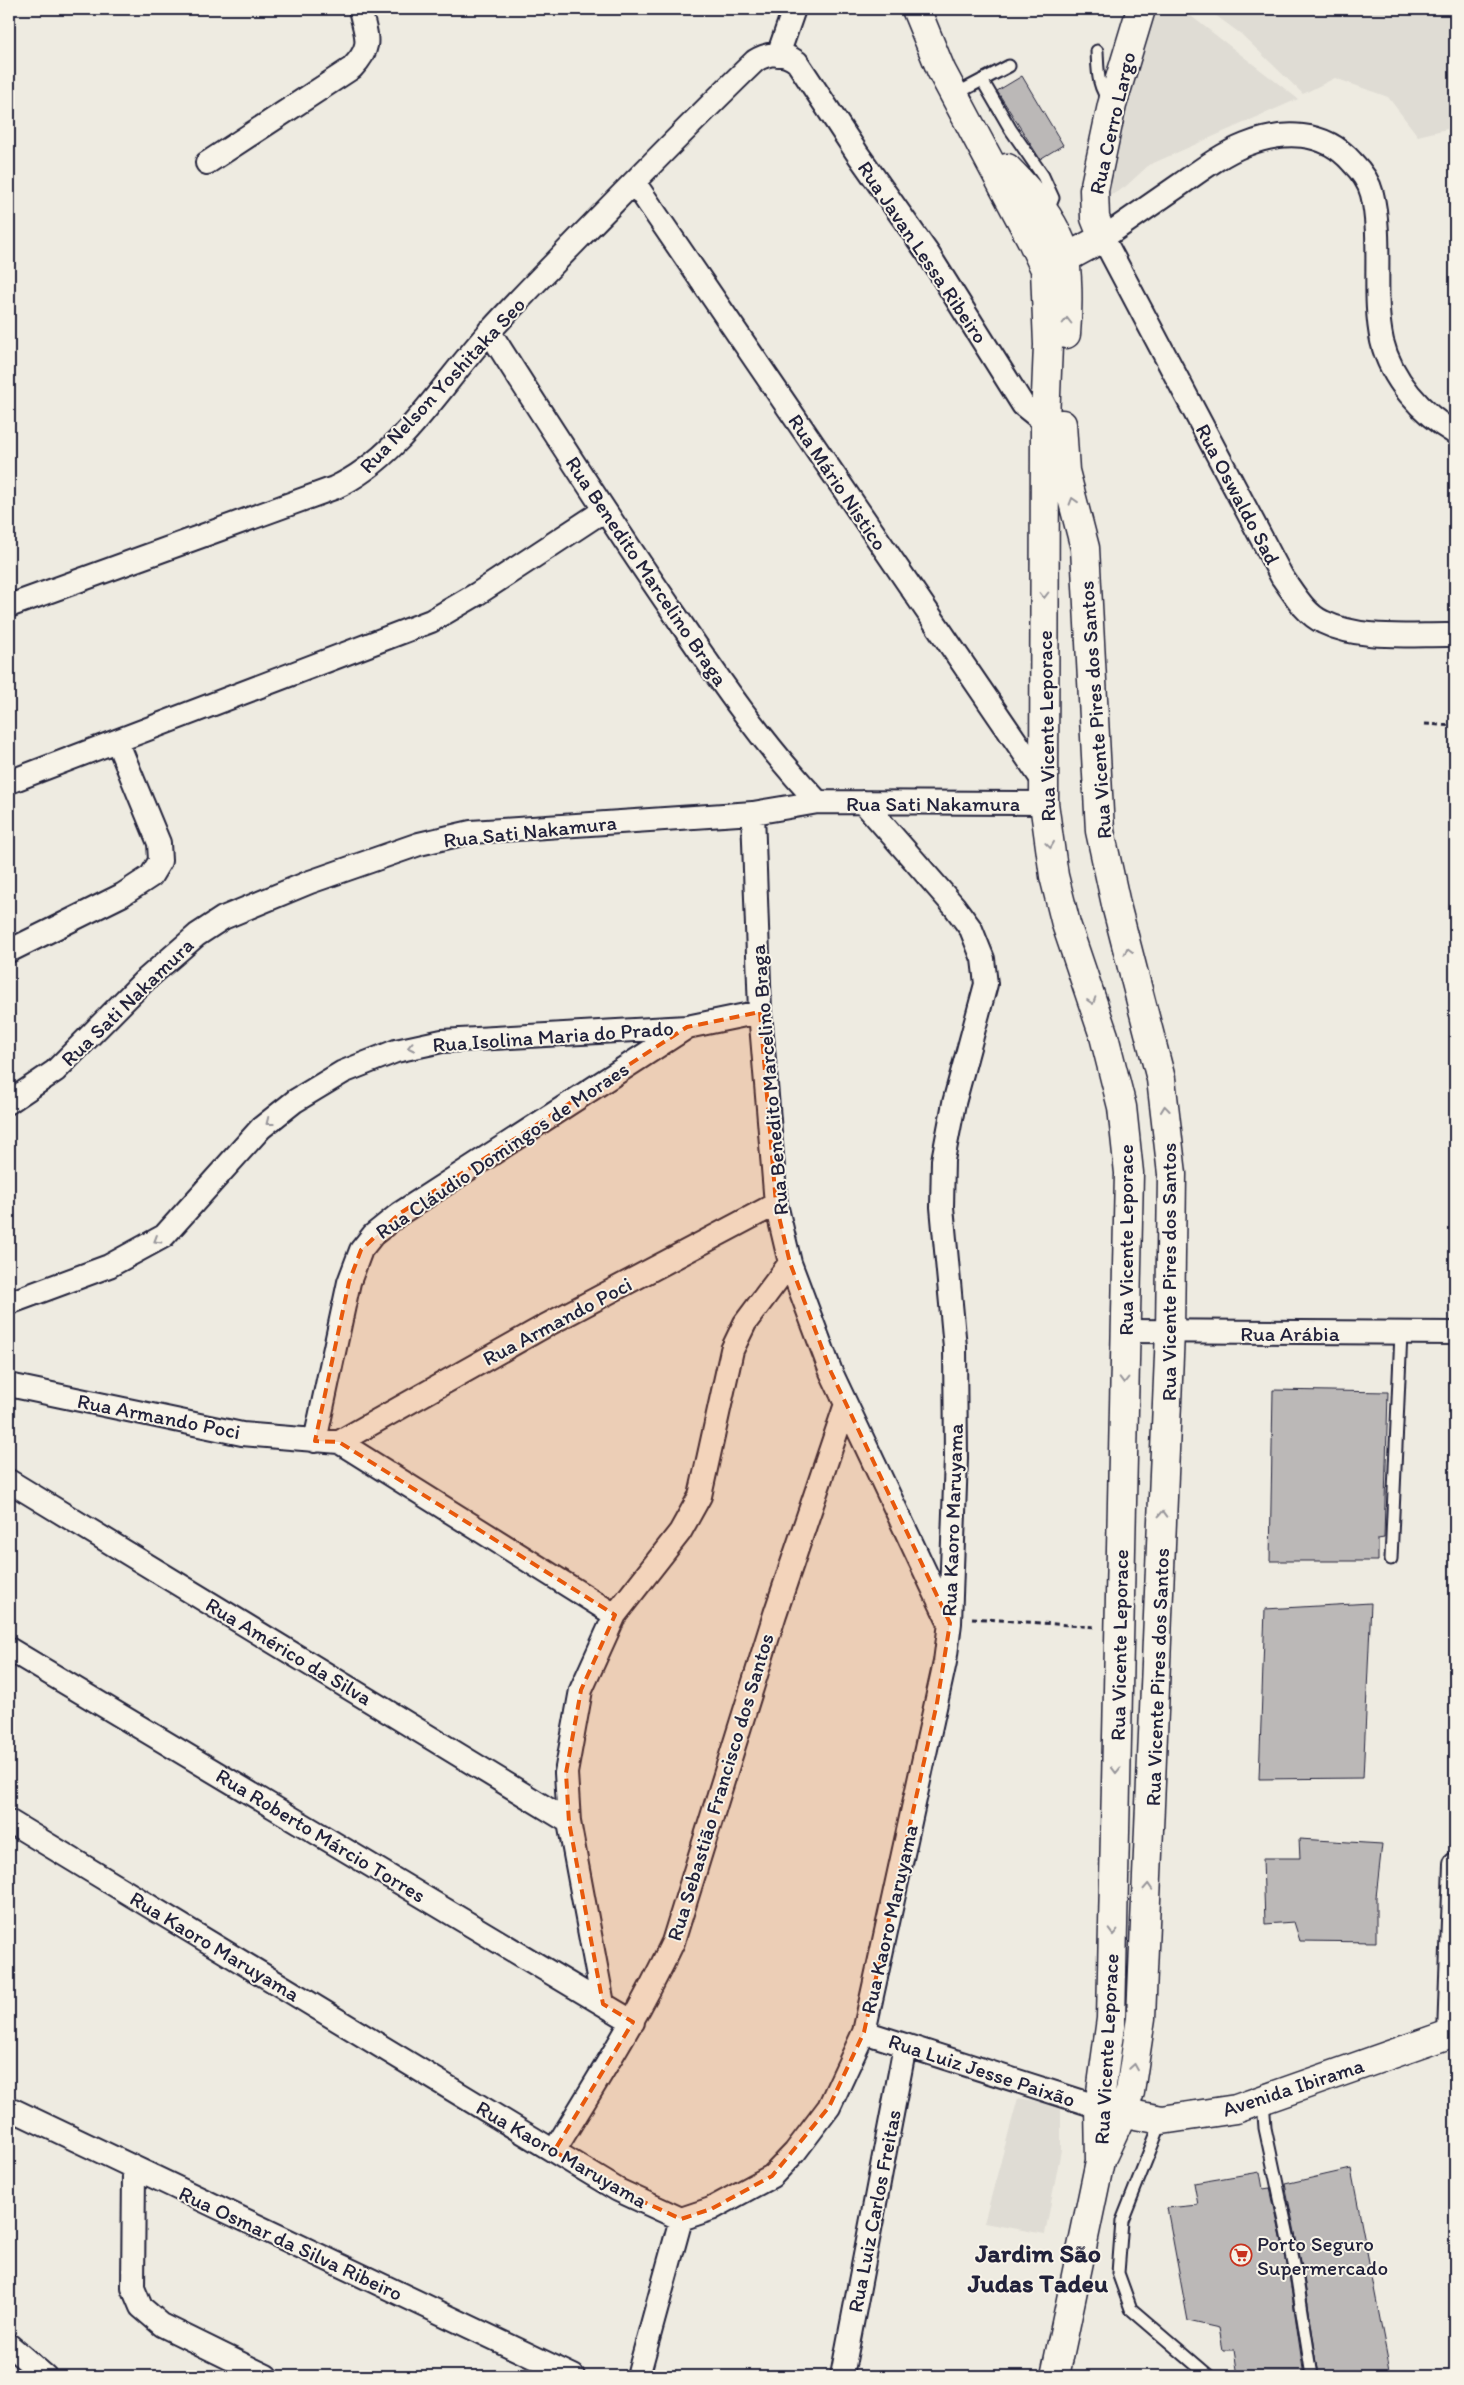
<svg xmlns="http://www.w3.org/2000/svg" width="1464" height="2385" font-family="Itim,sans-serif">
  <style>
    .built { fill: #dfdcd4 }
    .building { fill: #bbb8b7; stroke: #22223b }
    .lines { fill: none; stroke-linecap: round; stroke-linejoin: round }
    .lane-casing { stroke: #22223b; stroke-width: 15 }
    .street-casing { stroke: #22223b; stroke-width: 26 }
    .secondary-casing { stroke: #22223b; stroke-width: 31 }
    .path { stroke: #22223b; stroke-width: 3; stroke-dasharray: 5 4; stroke-linecap: butt }
    .lane { stroke: #f7f3e8; stroke-width: 11 }
    .street { stroke: #f7f3e8; stroke-width: 22 }
    .secondary { stroke: #f7f3e8; stroke-width: 28 }
    .oneway { stroke: #97959a }
    .marked { fill: #e8590c; fill-opacity: 0.2; stroke: #e8590c; stroke-width: 4; stroke-dasharray: 10 6; stroke-linejoin: round }
    .labels { text-anchor: middle; dominant-baseline: central; stroke-width: 4; stroke-linejoin: round; paint-order: stroke }
    .street-label { font-size: 21px; fill: #22223b; stroke: #f7f3e8 }
    .poi-label { font-size: 21px; fill: #22223b; stroke: #f7f3e8; text-anchor: start }
    .district-label { font-size: 26px; font-weight: bold; fill: #22223b; stroke: #f7f3e8 }
  </style>
  <rect width="100%" height="100%" fill="#eeebe1"/>
  <filter id="ink" filterUnits="userSpaceOnUse"><feTurbulence type="fractalNoise" baseFrequency=".02" numOctaves="2"/><feDisplacementMap in="SourceGraphic" scale="10" xChannelSelector="R" yChannelSelector="G"/><feConvolveMatrix kernelMatrix="1 2 1 2 8 2 1 2 1" color-interpolation-filters="sRGB"/></filter>
  <g filter="url(#ink)">
    <!-- built -->
    <path class="built" d="M1156,9H1182L1298,99L1149,165L1125,187L1115,193L1107,195L1121,110Z
      M1207,9H1455V127L1418,136L1388,97L1335,78L1303,94L1241,34Z
      M1018,2098L1061,2105V2150L1045,2234L984,2223Z"/>
    <!-- building -->
    <path class="building" d="M1022,76L1063,145L1040,159L997,91Z
      M1273,1390L1388,1392L1384,1538L1378,1539V1561H1270Z
      M1371,1603L1363,1778L1259,1779L1265,1609Z
      M1299,1839L1382,1844L1376,1897V1942L1300,1941L1294,1922L1265,1924L1263,1858H1300Z
      M1351,2169L1391,2376H1319L1303,2271L1285,2184Z
      M1260,2172L1263,2189L1270,2188L1289,2274L1304,2376H1238L1234,2350H1223L1219,2328L1188,2321L1167,2208L1198,2205L1194,2183Z"/>
    <g class="lines">
      <!-- lane casing -->
      <g class="lane-casing">
        <path id="lane" d="M1097,51C1098,71 1097,87 1111,103
          M982,80L1011,130L1043,176L1053,198L1047,213
          M954,95L1009,66
          M1391,1559L1401,1333
          M1263,2100L1265,2128L1296,2273L1312,2376
          M1162,2120L1122,2221L1118,2273L1131,2309L1209,2376"/>
      </g>
      <!-- street casing -->
      <g class="street-casing">
        <path id="street" d="M778,55L794,9
          M207,163L352,68C374,45 366,37 360,9
          M634,182L1043,781
          M489,331C550,427 611,522 676,616C720,681 764,745 818,802
          M1455,433C1422,414 1391,379 1382,341C1372,295 1383,239 1372,194C1369,182 1360,170 1352,162C1324,130 1283,130 1245,145C1222,154 1201,170 1181,184C1155,202 1129,220 1103,238L1282,577C1293,592 1305,614 1323,622C1362,641 1413,634 1455,635
          M9,606L334,488C400,458 442,383 490,331C519,299 549,269 579,238C637,179 695,119 755,61C769,52 784,52 797,62L857,153L929,255L1023,405L1038,417L1060,422
          M9,782L431,621L477,594L603,511
          M9,951L122,895L151,876L160,861L159,843L117,741
          M9,1102L55,1071L144,981L197,935L223,918L310,882L419,844L471,832L753,813L818,802L1044,803
          M790,1263L831,1372L947,1618
          M9,1303L109,1266L164,1236L261,1128L295,1101L343,1072L396,1051L442,1041L687,1027L760,1012
          M1125,1331L1455,1333
          M9,1385L242,1434L339,1442L545,1326L776,1204
          M315,1441L349,1282L361,1250L373,1235L399,1214L686,1028
          M339,1442L615,1615
          M9,1481L569,1822
          M9,1649L633,2022
          M9,1821L618,2190L681,2219L711,2209L772,2176L795,2152L829,2107L864,2032L945,1662L950,1623L956,1458L955,1347L942,1207L943,1160L954,1103L986,984L983,959L971,929L954,906L863,802
          M603,2004L569,1822L566,1773L581,1690L615,1615L680,1532L700,1496L732,1350L745,1323L790,1263L776,1204L760,1012L753,813
          M864,2032L1099,2107
          M1449,2035L1455,1864
          M9,2108L573,2376
          M554,2151C596,2082 639,2015 673,1942L775,1614L846,1404
          M134,2169L133,2288L141,2307L162,2325L266,2376
          M9,2345L45,2376
          M638,2376L681,2219
          M842,2376L905,2046"/>
      </g>
      <!-- secondary casing -->
      <g class="secondary-casing">
        <path id="secondary" d="M916,9L941,70L1031,239L1045,269L1048,345L1045,420L1044,803L1054,876L1066,924L1104,1036L1122,1107L1129,1173L1111,2019L1099,2107L1100,2161L1055,2376
          M1007,168C1027,188 1050,215 1061,242C1069,263 1068,311 1066,334
          M1051,266L1103,238L1095,218L1094,190L1112,105L1141,9
          M1062,424L1065,471L1085,548L1100,831L1117,909L1161,1079L1172,1174L1170,1332L1141,2018L1130,2092L1122,2114L1103,2155
          M1104,2109L1162,2120L1236,2109L1455,2032"/>
      </g>
      <!-- path -->
      <path class="path" d="M1425,724L1455,726
        M972,1618L1096,1627"/>
      <!-- lane -->
      <use href="#lane" class="lane"/>
      <!-- street -->
      <use href="#street" class="street"/>
      <!-- secondary -->
      <use href="#secondary" class="secondary"/>
    </g>
    <!-- one-way arrows -->
    <defs><path id="oneway-chevron" d="M-2-3.5L2.5 0L-2 3.5" fill="none" stroke-width="1.6" stroke-linecap="round" stroke-linejoin="round" transform="scale(1.25)"/></defs>
    <g class="oneway">
      <use href="#oneway-chevron" transform="translate(1067 321) rotate(-90)"/>
      <use href="#oneway-chevron" transform="translate(1073 501) rotate(-107)"/>
      <use href="#oneway-chevron" transform="translate(1044 595) rotate(90)"/>
      <use href="#oneway-chevron" transform="translate(1050 845) rotate(82)"/>
      <use href="#oneway-chevron" transform="translate(1128 951) rotate(-105)"/>
      <use href="#oneway-chevron" transform="translate(1092 1001) rotate(72)"/>
      <use href="#oneway-chevron" transform="translate(411 1047) rotate(168)"/>
      <use href="#oneway-chevron" transform="translate(1165 1109) rotate(-96)"/>
      <use href="#oneway-chevron" transform="translate(269 1122) rotate(142)"/>
      <use href="#oneway-chevron" transform="translate(157 1240) rotate(149)"/>
      <use href="#oneway-chevron" transform="translate(1124 1380) rotate(91)"/>
      <use href="#oneway-chevron" transform="translate(1163 1514) rotate(-88)"/>
      <use href="#oneway-chevron" transform="translate(1116 1770) rotate(91)"/>
      <use href="#oneway-chevron" transform="translate(1148 1887) rotate(-87)"/>
      <use href="#oneway-chevron" transform="translate(1113 1932) rotate(91)"/>
      <use href="#oneway-chevron" transform="translate(1134 2067) rotate(-81)"/>
    </g>
  </g>
  <!-- marked area -->
  <path class="marked" d="M760,1012L776,1204L790,1263L831,1372L950,1623L937,1703L864,2032L829,2107L772,2176L711,2209L681,2219L618,2190L554,2151L633,2022L603,2004L569,1822L566,1773L581,1690L615,1615L339,1442L315,1441L349,1282L361,1250L399,1214L687,1027Z"/>
  <!-- icons -->
  <defs>
    <g id="supermarket-ring" transform="scale(1.125)"><circle r="9.5" fill="#f7f3e8" stroke="#c8321e" stroke-width="1.5"/><path d="M-6-5.5h2.5l.6 2H6L4.5 2H-2.5L-4.4-4H-6ZM-1.5 3.2a1.3 1.3 0 1 0 .1 0ZM3 3.2a1.3 1.3 0 1 0 .1 0Z" fill="#c8321e"/></g>
  </defs>
  <g fill-rule="evenodd">
    <use href="#supermarket-ring" x="1241" y="2255"/>
  </g>
  <g class="labels">
    <!-- street labels -->
    <g class="street-label">
      <text transform="translate(1112 123) rotate(-77)">Rua Cerro Largo</text>
      <text transform="translate(923 252) rotate(56)">Rua Javan Lessa Ribeiro</text>
      <text transform="translate(442 385) rotate(-47)">Rua Nelson Yoshitaka Seo</text>
      <text transform="translate(838 482) rotate(56)">Rua Mário Nistico</text>
      <text transform="translate(1238 494) rotate(62)">Rua Oswaldo Sad</text>
      <text transform="translate(647 571) rotate(56)">Rua Benedito Marcelino Braga</text>
      <text transform="translate(1095 710) rotate(-94)">Rua Vicente Pires dos Santos</text>
      <text transform="translate(1046 726) rotate(-91)">Rua Vicente Leporace</text>
      <text x="933" y="803">Rua Sati Nakamura</text>
      <text transform="translate(530 831) rotate(-6)">Rua Sati Nakamura</text>
      <text transform="translate(127 1002) rotate(-44)">Rua Sati Nakamura</text>
      <text transform="translate(553 1036) rotate(-4)">Rua Isolina Maria do Prado</text>
      <text transform="translate(769 1080) rotate(-95)">Rua Benedito Marcelino Braga</text>
      <text transform="translate(502 1150) rotate(-34)">Rua Cláudio Domingos de Moraes</text>
      <text transform="translate(1125 1240) rotate(-90)">Rua Vicente Leporace</text>
      <text transform="translate(1168 1272) rotate(-90)">Rua Vicente Pires dos Santos</text>
      <text transform="translate(557 1321) rotate(-28)">Rua Armando Poci</text>
      <text x="1290" y="1333">Rua Arábia</text>
      <text transform="translate(159 1416) rotate(11)">Rua Armando Poci</text>
      <text transform="translate(952 1520) rotate(-88)">Rua Kaoro Maruyama</text>
      <text transform="translate(1119 1645) rotate(-89)">Rua Vicente Leporace</text>
      <text transform="translate(289 1651) rotate(31)">Rua Américo da Silva</text>
      <text transform="translate(1157 1677) rotate(-88)">Rua Vicente Pires dos Santos</text>
      <text transform="translate(720 1787) rotate(-73)">Rua Sebastião Francisco dos Santos</text>
      <text transform="translate(321 1835) rotate(31)">Rua Roberto Márcio Torres</text>
      <text transform="translate(889 1919) rotate(-77)">Rua Kaoro Maruyama</text>
      <text transform="translate(215 1946) rotate(31)">Rua Kaoro Maruyama</text>
      <text transform="translate(1106 2049) rotate(-87)">Rua Vicente Leporace</text>
      <text transform="translate(982 2070) rotate(18)">Rua Luiz Jesse Paixão</text>
      <text transform="translate(1293 2087) rotate(-18)">Avenida Ibirama</text>
      <text transform="translate(562 2154) rotate(30)">Rua Kaoro Maruyama</text>
      <text transform="translate(874 2211) rotate(-79)">Rua Luiz Carlos Freitas</text>
      <text transform="translate(291 2243) rotate(25)">Rua Osmar da Silva Ribeiro</text>
    </g>
    <!-- poi labels -->
    <g class="poi-label">
      <text x="1257" y="2243">Porto Seguro<tspan x="1257" dy="24">Supermercado</tspan></text>
    </g>
    <!-- district labels -->
    <g class="district-label">
      <text x="1038" y="2253">Jardim São<tspan x="1038" dy="30">Judas Tadeu</tspan></text>
    </g>
  </g>
  <!-- margin -->
  <rect width="1464" height="2385" fill="none" stroke="#f7f3e8" stroke-width="30"/>
  <rect x="15" y="15" width="1434" height="2355" fill="none" stroke="#22223b" stroke-width="2" filter="url(#ink)"/>
</svg>
